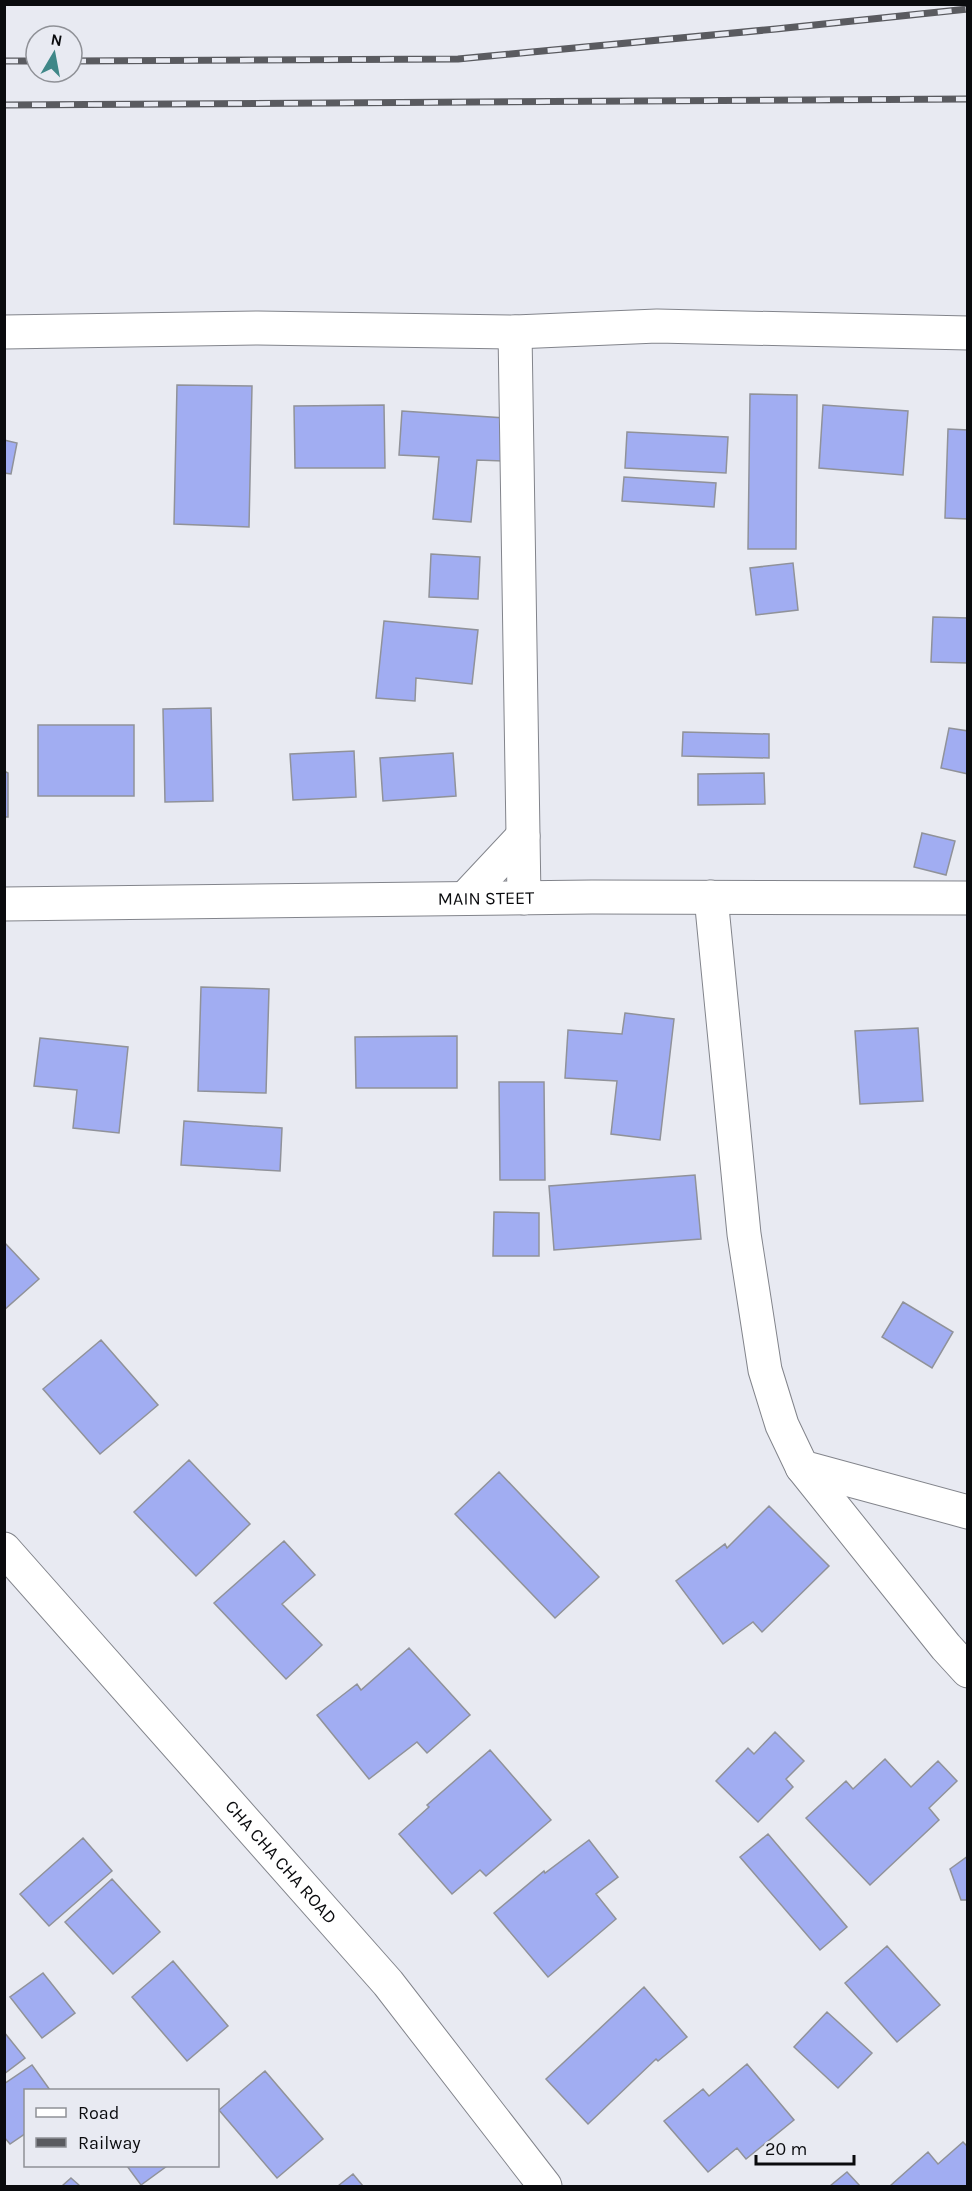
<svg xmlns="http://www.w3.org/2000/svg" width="972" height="2191" font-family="Karla,sans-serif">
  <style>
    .building { fill: #a1adf2; stroke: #909299; stroke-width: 1.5 }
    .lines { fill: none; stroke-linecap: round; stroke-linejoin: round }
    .minor-casing { stroke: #82848b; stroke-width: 35 }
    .minor { stroke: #fff; stroke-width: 33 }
    .rail-casing { stroke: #5a5b60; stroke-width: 7 }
    .rail { stroke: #e8eaf2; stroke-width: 4.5; stroke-dasharray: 14; stroke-linecap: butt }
    .labels { text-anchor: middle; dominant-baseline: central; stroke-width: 6; stroke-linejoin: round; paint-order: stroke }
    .street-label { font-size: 18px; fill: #0a0b0e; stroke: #e8eaf2 }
  </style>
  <rect width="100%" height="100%" fill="#e8eaf2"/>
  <!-- building -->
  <path class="building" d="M177,385L252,386L249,527L174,524Z
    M750,394L797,395L796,549H748Z
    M384,405L385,468H295L294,406Z
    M823,405L908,411L903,475L819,468Z
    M402,411L505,418L503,461L477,460L471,522L433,519L439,457L399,455Z
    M948,429L968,430V519L945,518Z
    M627,432L728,437L726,473L625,468Z
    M4,440L17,443L11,474L4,473Z
    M624,477L716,483L714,507L622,501Z
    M431,554L480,557L478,599L429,597Z
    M793,563L798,610L756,615L750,568Z
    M933,617L968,618V663L931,662Z
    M384,621L478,630L472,684L416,678L415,701L376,698Z
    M211,708L213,801L165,802L163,709Z
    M38,725H134V796H38Z
    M949,728L968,731V774L941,768Z
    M683,732L769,734V758L682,756Z
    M354,751L356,797L293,800L290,754Z
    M453,753L456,796L383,801L380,758Z
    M4,771L8,773V817H4Z
    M764,773L765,804L698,805V774Z
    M922,833L955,841L946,875L914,867Z
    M201,987L269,989L266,1093L198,1091Z
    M625,1013L674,1019L660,1140L611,1134L617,1081L565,1078L568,1030L622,1034Z
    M918,1028L923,1101L860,1104L855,1031Z
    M457,1036V1088H356L355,1037Z
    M40,1038L128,1047L119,1133L73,1128L77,1090L34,1086Z
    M499,1082H544L545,1180H500Z
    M184,1121L282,1128L280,1171L181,1165Z
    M695,1175L701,1239L554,1250L549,1186Z
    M494,1212L539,1213V1256H493Z
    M4,1242L39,1279L4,1310Z
    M903,1302L953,1332L932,1368L882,1337Z
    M101,1340L158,1405L100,1454L43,1389Z
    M189,1460L250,1524L196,1576L134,1512Z
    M499,1472L599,1577L555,1618L455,1514Z
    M769,1506L829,1566L762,1632L753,1622L723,1644L676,1581L725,1544L727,1548Z
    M284,1541L315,1575L282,1604L322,1645L286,1679L214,1603Z
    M409,1648L470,1715L427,1753L417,1742L369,1779L317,1715L357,1684L361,1690Z
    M775,1732L804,1761L786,1779L793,1787L758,1822L716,1781L748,1748L754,1754Z
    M490,1750L551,1820L486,1876L480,1870L452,1894L399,1834L429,1807L427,1805Z
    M885,1759L911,1787L938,1761L957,1781L929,1808L939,1820L870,1885L806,1818L846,1781L853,1789Z
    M768,1834L847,1927L820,1950L740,1857Z
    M83,1838L112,1871L49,1926L20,1894Z
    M589,1840L618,1877L596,1894L616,1919L548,1977L494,1913L544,1871L545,1873Z
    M968,1856V1900H961L950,1869Z
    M112,1879L160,1932L113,1974L65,1922Z
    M887,1946L940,2005L897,2042L845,1983Z
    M173,1961L228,2026L187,2061L132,1997Z
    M43,1973L75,2013L42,2038L10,1997Z
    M644,1987L687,2037L658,2061L656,2059L588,2124L546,2079Z
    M827,2012L872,2053L838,2088L794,2047Z
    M4,2032L25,2058L4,2074Z
    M747,2064L794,2120L746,2159L737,2148L708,2172L664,2121L703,2089L709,2096Z
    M32,2065L50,2090H26V2133L10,2144L4,2137V2084Z
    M265,2071L323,2139L277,2178L219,2110Z
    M963,2142L968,2147V2186H890L928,2152L938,2164Z
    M127,2166H167L141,2185Z
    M847,2172L860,2186H830Z
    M353,2174L363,2186H338Z
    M71,2178L80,2186H62Z"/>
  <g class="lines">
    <!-- minor casing -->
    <g class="minor-casing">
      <g id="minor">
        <path d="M4,332L258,328L515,332L657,326L968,333"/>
        <path d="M515,332L524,898"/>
        <path d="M711,897L744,1234L765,1370L782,1425L802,1467L968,1512"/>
        <path d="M465,898L523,836"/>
        <path id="s1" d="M4,904L592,897L968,898"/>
        <path d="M802,1467L946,1647L968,1671"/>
        <path id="s2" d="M4,1549L388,1983L545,2186"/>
      </g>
    </g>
    <!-- minor -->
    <use href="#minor" class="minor"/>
    <!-- rail casing -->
    <g class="rail-casing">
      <path id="rail" d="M4,61H36
        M72,61L458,59L776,29L968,9
        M4,105L968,99"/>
    </g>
    <!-- rail -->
    <use href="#rail" class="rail"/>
  </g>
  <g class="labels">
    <!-- street labels -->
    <g class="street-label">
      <text stroke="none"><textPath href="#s1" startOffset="482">MAIN STEET</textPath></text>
      <text stroke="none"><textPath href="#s2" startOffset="418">CHA CHA CHA ROAD</textPath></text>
    </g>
  </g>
  <!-- border -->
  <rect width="972" height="2191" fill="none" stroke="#0a0b0e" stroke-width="12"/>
  <!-- legend -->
  <rect x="24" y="2089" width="195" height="78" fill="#e8eaf2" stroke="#8f9197" stroke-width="1.5"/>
  <rect x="36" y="2108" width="30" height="9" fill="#ffffff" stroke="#8f9197" stroke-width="1.5"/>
  <text x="78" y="2119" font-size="18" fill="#0a0b0e">Road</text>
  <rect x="36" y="2138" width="30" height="9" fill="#5a5b60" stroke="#8f9197" stroke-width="1.5"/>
  <text x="78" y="2149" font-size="18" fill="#0a0b0e">Railway</text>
  <!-- north arrow -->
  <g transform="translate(54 54) rotate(10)"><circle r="28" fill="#e8eaf2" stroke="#8f9197" stroke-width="1.5"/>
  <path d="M0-4.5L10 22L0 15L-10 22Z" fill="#3f8788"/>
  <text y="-9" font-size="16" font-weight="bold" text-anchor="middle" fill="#0a0b0e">N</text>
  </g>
  <!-- scale -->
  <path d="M756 2155v9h98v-9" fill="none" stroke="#0a0b0e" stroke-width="3"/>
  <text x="765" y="2155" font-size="18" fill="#0a0b0e" stroke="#e8eaf2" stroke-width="4.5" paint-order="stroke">20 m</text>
</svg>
